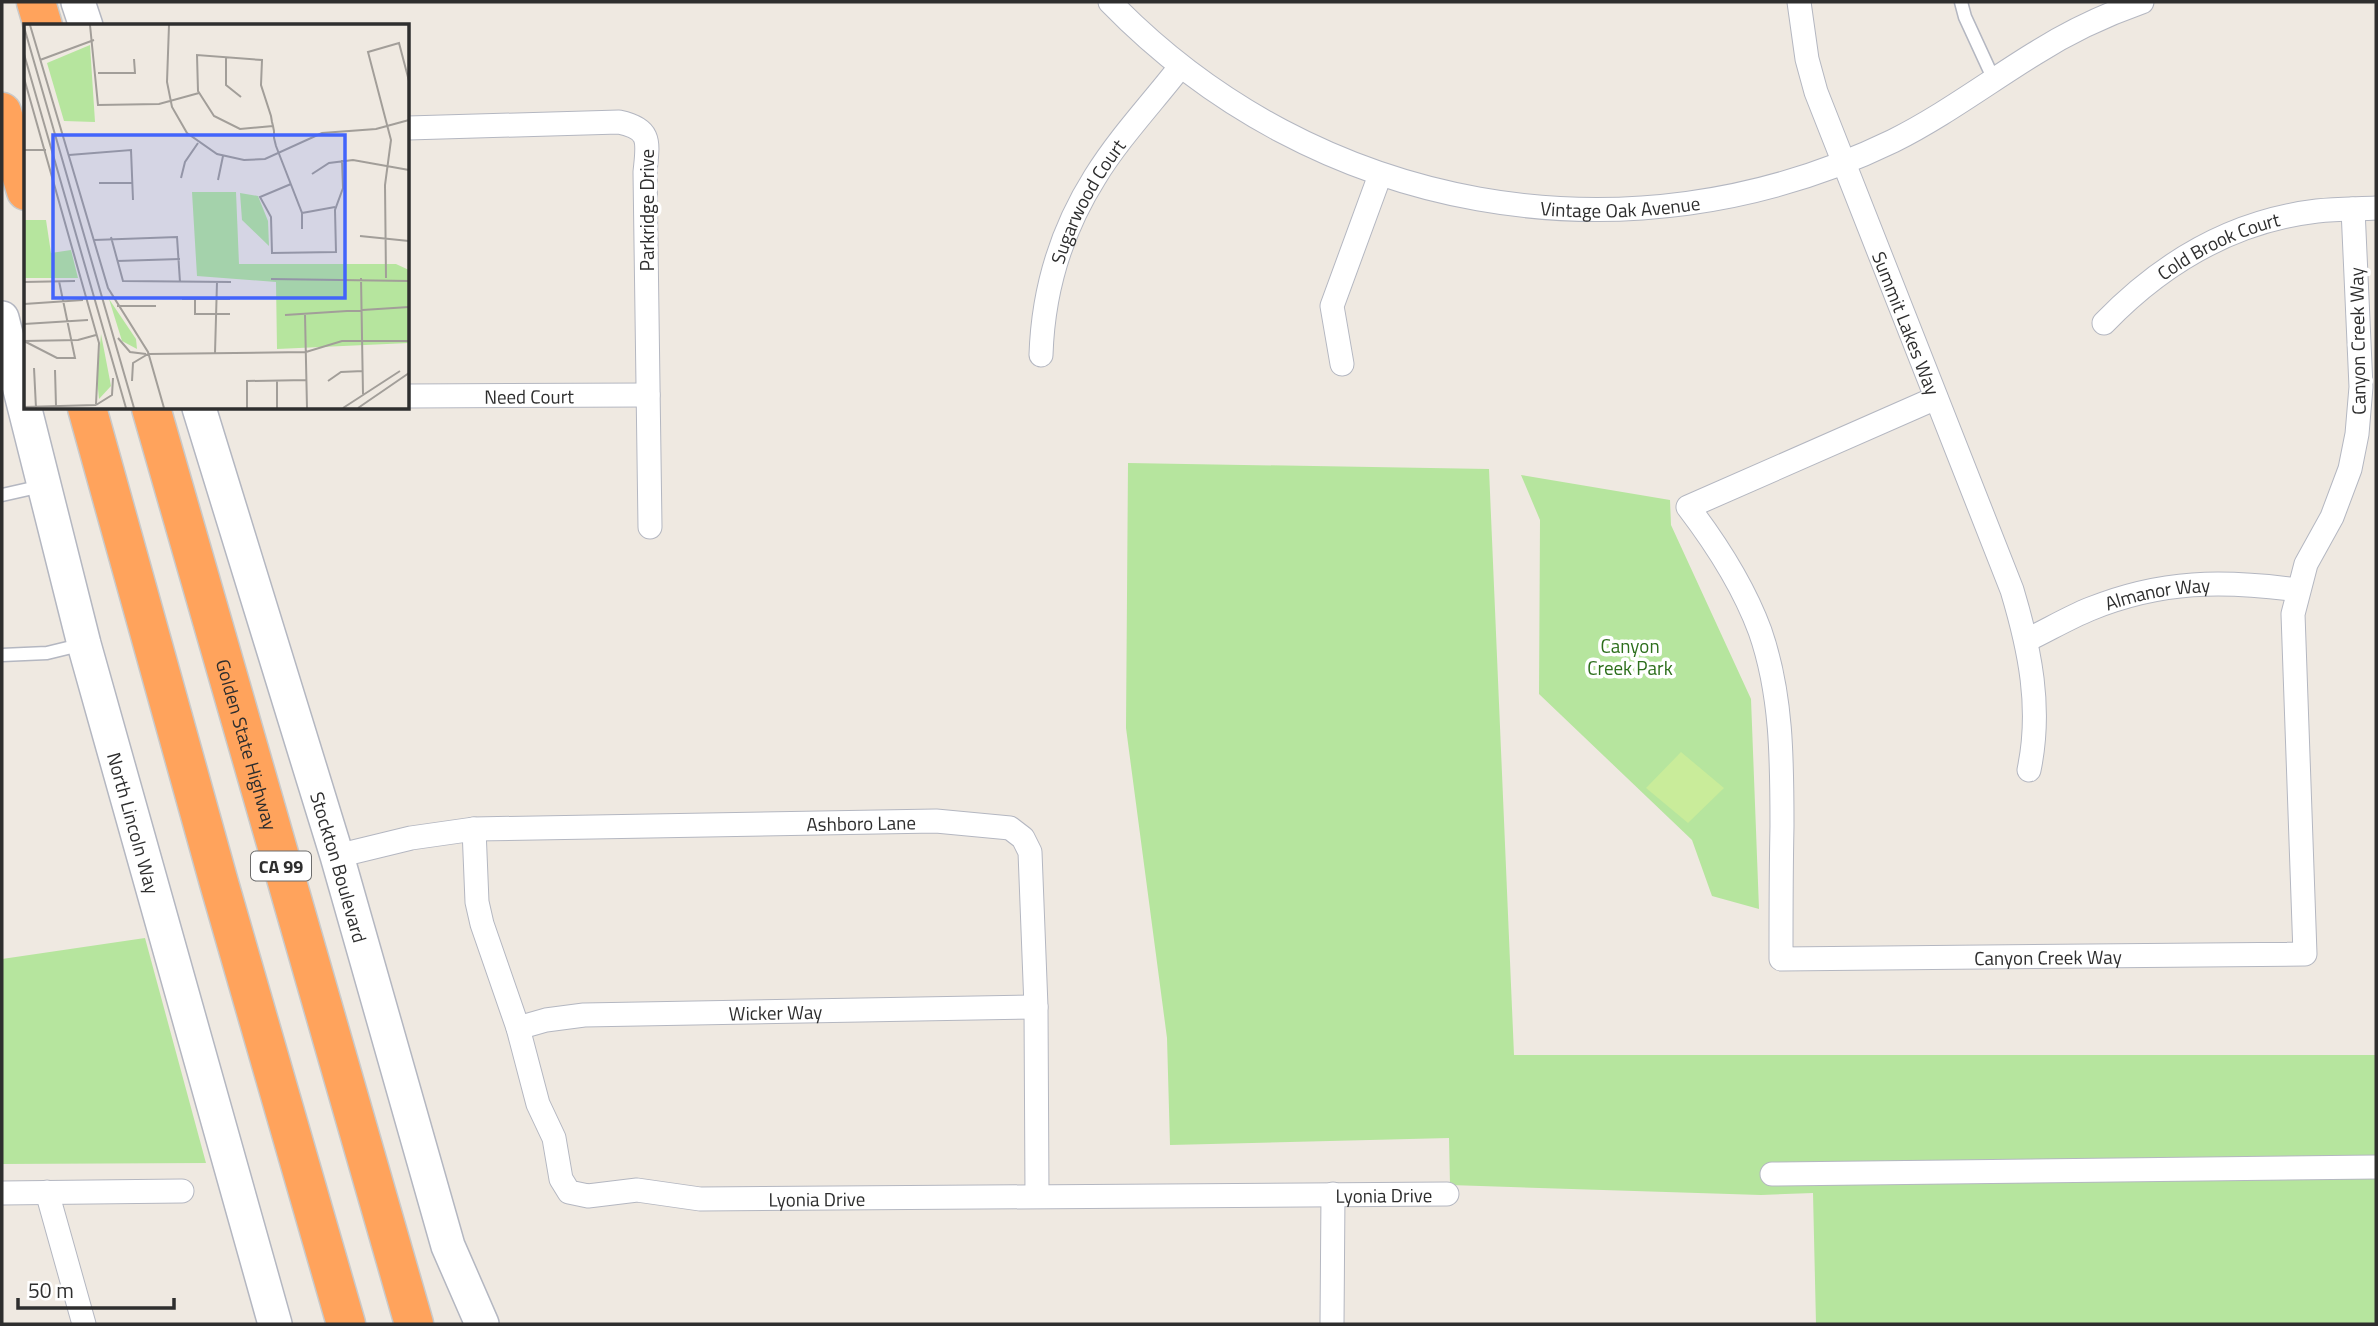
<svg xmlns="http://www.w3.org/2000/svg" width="2378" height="1326" font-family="'Titillium Web',sans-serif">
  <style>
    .green { fill: #b6e59e }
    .pitch { fill: #c9ec9a }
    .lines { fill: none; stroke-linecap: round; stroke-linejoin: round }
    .lane-casing { stroke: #b4b7c1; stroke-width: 15 }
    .street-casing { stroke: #b4b7c1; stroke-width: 25 }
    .secondary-casing { stroke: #b4b7c1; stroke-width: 36 }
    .highway-casing { stroke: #c9c9c9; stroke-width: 41 }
    .lane { stroke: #fff; stroke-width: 12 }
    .street { stroke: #fff; stroke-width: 23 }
    .secondary { stroke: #fff; stroke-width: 33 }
    .highway { stroke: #ffa35c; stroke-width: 38 }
    .labels { text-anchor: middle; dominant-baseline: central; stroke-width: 7; stroke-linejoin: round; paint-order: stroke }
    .shield { fill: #fff; stroke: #6d6d6d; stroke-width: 2 }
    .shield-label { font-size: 18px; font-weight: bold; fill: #2e2e2e }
    .street-label { font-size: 19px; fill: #2e2e2e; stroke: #fff }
    .park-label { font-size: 19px; fill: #2c6e1b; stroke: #fff }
    .inset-road { fill: none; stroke: #a29e99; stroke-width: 2 }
    .view { fill: #4264fb; fill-opacity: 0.15; stroke: #4264fb; stroke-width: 3.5 }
    .inset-edge { fill: none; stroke: #2e2e2e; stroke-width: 3.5 }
  </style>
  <rect width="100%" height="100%" fill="#efe9e1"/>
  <!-- green -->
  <path class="green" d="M1128,463L1489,469L1514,1055H2376V1324H1816L1813,1193L1761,1195L1450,1185L1449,1138L1170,1145L1167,1038L1126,728Z
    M1521,475L1670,500L1671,525L1751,699L1759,909L1712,896L1692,840L1539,694L1540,520Z
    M145,938L206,1163L2,1164V959Z"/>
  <!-- pitch -->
  <path class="pitch" d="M1681,752L1724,788L1688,823L1646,788Z"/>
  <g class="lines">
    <!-- lane casing -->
    <g class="lane-casing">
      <path id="lane" d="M1961,2L1965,17L1994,80
        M2,495L42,486
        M2,655L47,653L84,644"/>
    </g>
    <!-- street casing -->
    <g class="street-casing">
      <g id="street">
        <path id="s1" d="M1110,2C1315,213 1627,270 1893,141C1943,116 1987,83 2034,54C2067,33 2105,15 2142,2"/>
        <path id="s2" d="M1799,2L1807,59L1816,92L2012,590C2030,650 2042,708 2029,770"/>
        <path d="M408,128L619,122C652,129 648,142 645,172L650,527"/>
        <path id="s3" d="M2104,323C2162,263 2233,221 2317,211C2337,209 2357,209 2376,208"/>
        <path id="s4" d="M1041,355C1043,292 1061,231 1095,177C1119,138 1152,103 1180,67"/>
        <path d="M1342,364L1332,306L1380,175"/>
        <path id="s5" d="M408,396L648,395"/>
        <path id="s6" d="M1936,398L1688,507C1717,545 1743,585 1760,631C1782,694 1782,760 1782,826C1781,870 1781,915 1781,959L2305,954L2293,614L2306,564L2332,517L2350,469L2357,434L2361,387L2353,209"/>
        <path id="s7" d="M2027,640C2048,630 2068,618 2090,609C2162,580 2223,580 2298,590"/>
        <path id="s8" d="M474,829L477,902L482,924L518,1028L538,1104L554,1138L561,1179L569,1192L588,1196L637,1190L700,1199L1447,1194"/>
        <path id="s9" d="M337,856L411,838L474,829L936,821L1010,828L1023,838L1030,852L1036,1007L1037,1195"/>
        <path id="s10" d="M518,1028L546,1020L584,1015L1036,1007"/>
        <path d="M1772,1174L2376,1167"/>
        <path d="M47,1192L84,1324"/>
        <path d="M2,1193L182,1191"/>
        <path d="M1332,1324L1333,1194"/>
      </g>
    </g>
    <!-- secondary casing -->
    <g class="secondary-casing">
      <g id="secondary">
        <path d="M78,2L86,26"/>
        <path id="s11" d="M2,318L84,644L275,1324"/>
        <path id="s12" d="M199,408L337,856L448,1246L482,1324"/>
      </g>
    </g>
    <!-- highway casing -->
    <g class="highway-casing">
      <g id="highway">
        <path d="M36,2L43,26"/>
        <path d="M2,112L26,191"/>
        <path d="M87,408L219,883L346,1324"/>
        <path id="s13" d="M151,408L414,1324"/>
      </g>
    </g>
    <!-- lane -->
    <use href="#lane" class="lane"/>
    <!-- street -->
    <use href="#street" class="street"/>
    <!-- secondary -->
    <use href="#secondary" class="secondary"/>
    <!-- highway -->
    <use href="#highway" class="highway"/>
  </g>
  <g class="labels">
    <!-- shield labels -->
    <rect class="shield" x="251" y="851.5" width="60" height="29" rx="5"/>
    <g class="shield-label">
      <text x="281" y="866">CA 99</text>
    </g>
    <!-- street labels -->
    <g class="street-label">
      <text stroke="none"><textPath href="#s4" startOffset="163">Sugarwood Court</textPath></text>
      <text stroke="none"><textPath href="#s1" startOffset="567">Vintage Oak Avenue</textPath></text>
      <text transform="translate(646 210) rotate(-90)">Parkridge Drive</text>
      <text stroke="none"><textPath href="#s3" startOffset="140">Cold Brook Court</textPath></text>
      <text stroke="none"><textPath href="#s2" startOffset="340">Summit Lakes Way</textPath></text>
      <text transform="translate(2357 341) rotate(-91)">Canyon Creek Way</text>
      <text stroke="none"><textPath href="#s5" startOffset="121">Need Court</textPath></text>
      <text stroke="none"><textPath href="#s7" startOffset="140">Almanor Way</textPath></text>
      <text stroke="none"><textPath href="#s13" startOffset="350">Golden State Highway</textPath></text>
      <text stroke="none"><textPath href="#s11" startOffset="522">North Lincoln Way</textPath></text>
      <text stroke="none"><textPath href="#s9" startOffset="527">Ashboro Lane</textPath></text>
      <text stroke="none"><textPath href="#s12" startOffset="480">Stockton Boulevard</textPath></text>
      <text stroke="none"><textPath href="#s6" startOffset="1012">Canyon Creek Way</textPath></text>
      <text stroke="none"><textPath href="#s10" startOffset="259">Wicker Way</textPath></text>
      <text stroke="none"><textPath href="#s8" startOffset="1195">Lyonia Drive</textPath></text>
      <text stroke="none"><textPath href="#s8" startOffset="628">Lyonia Drive</textPath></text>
    </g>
    <!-- park labels -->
    <g class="park-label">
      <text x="1630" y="645">Canyon<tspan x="1630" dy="22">Creek Park</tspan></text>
    </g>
  </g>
  <!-- overview -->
  <g transform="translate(24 24)">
    <rect width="385" height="385" fill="#efe9e1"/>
    <path d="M66,21L71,98L40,97L23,39ZM168,168H212L215,240H372L385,246V319L253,325L252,258L173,252ZM216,169L234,172L244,197L245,222L218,196ZM0,196H22L27,229L47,226L54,254H0ZM85,275L112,315L113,325L98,317ZM77,310L87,362L75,375L73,355Z" fill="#b6e59e"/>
    <path class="inset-road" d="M6,1L84,264L124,328L140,384M66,1L74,81L135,80L175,69M145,1L143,58L148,83L163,109L193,130L220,136L241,135L298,109L352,105L385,96M0,3L110,384M0,30L102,384M202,33V61L217,73M16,36L70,16M74,49H111L110,35M0,54L75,319L72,380M249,102L216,105L190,92L174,67L173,31L238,36L237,61L247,92L248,98L249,102L250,107V114L252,122L278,189V205M0,126H22M45,131L107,126L109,176M288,150L305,139L329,136L385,146M157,154L161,138L174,119M194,156L199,132M75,159H109M267,160L236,173L247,193L248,229L312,228L311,186L319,164L318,136M278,189L311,183M336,212L385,217M87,213L99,257L207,258M70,216L153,213L156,258M93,237L156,235M337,254L339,370M362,254L361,161L367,116L344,28L375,19L385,57M247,255L385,257M0,258L51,257M158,275H206M171,275V290H206M0,280L59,276M93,282H132M261,291L385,283M281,291L283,384M0,300L64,296M94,314L106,328L122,330M0,317L33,334H51L35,257M0,317L54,316L72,311M191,329L193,258M125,330L282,328L318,317H385M10,344L12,384M31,346L32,382M253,356V384M108,357L109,339L124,330M304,357L317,348L339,347M72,381L88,371L89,354M0,383L72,381M223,384V357L283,356M319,384L376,347M334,384L385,349"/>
    <path class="view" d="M29,111H321V274H29Z"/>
    <rect width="385" height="385" class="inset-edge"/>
  </g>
  <!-- border -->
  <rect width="2378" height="1326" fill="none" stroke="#2e2e2e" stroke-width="7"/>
  <!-- scale -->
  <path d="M18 1298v10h156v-10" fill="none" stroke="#2e2e2e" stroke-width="3.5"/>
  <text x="28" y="1298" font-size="21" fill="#2e2e2e" stroke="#ffffff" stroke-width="5" paint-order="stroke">50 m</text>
</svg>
